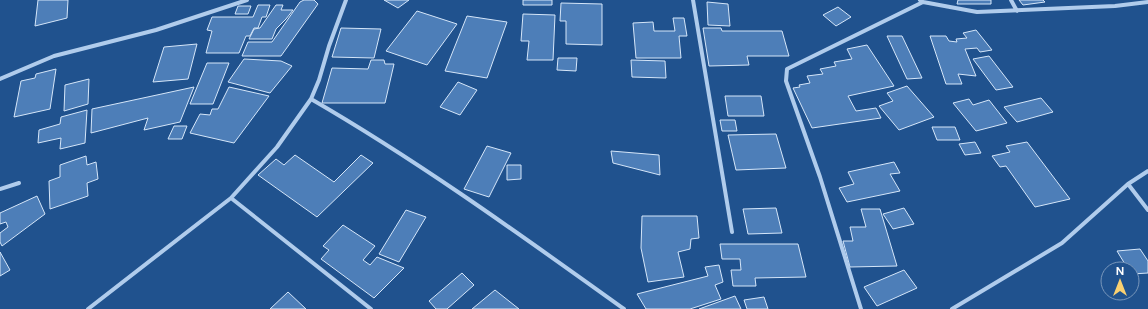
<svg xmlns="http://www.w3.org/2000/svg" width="1148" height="309" font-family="Figtree,sans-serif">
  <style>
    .building { fill: #4d7eb8; stroke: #d5e6f9 }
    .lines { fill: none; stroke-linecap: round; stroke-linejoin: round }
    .street { stroke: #b0ccec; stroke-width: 4 }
  </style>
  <rect width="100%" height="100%" fill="#20528e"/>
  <!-- building -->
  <path class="building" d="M38,0H68L67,18L35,26Z
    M304,0H314L318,4L281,56H242L248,42H272L300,2Z
    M384,0H409L398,8Z
    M523,0H552V5H523Z
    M958,0H991V4H957Z
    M1019,0H1043L1045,2L1023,5Z
    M707,2L728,4L730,26L708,25Z
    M561,3L602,4V45L566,44V21H560Z
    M258,5H270L266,17H262L258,28H254L250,36H246L239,53H206L212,31L207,30L212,17H253Z
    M276,5H283L281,10H293L286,19L276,29L272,39H249L254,29L260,28Z
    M238,6H251L248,14H235Z
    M838,7L851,17L836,26L823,15Z
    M417,11L457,24L427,65L386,51Z
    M523,14L555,15L553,60H527L529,41H521Z
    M467,16L507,22L487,78L445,71Z
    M673,18H684L687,36H679L681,58H636L633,23L653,22L654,31H675Z
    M341,28L381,29L374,58L332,57Z
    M703,28H721L722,31H782L789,56H747L749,65L709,66Z
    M976,30L992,50L980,52L977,48L965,49L976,76L958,74L962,84H946L930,36H946L949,41L957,42L956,39L967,38L963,33Z
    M887,36H902L922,78L907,79Z
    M197,44L188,79L153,82L164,47Z
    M867,45L894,86L848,96L856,111L876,108L881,118L812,128L793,88L800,87L799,85L810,83L807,76L823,74L820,69L836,66L834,62L852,59L847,49Z
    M989,56L1013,87L996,90L973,59Z
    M558,58H577L576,71L557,70Z
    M244,59L281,61L292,66L270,93L228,82Z
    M371,60H384L385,64H394L385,103H322L332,68L368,69Z
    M631,60L665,61L666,78L632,77Z
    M207,63H229L213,104H190Z
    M56,69L50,109L14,117L21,81L35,78L36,74Z
    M89,79L88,104L64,111L65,85Z
    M458,82L477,90L460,115L440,107Z
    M907,86L934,117L899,130L879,106L893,101L887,93Z
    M194,87L180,122L144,130L148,118L91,133L92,109Z
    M229,87L269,96L234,143L190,133L200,114L210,115L212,109H218Z
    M725,96H761L764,116H728Z
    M1041,98L1053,112L1017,122L1004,107Z
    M969,99L973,105L989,100L1007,123L976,131L953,103Z
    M87,110L85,143L60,149L61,138L38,143L39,130L60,124L61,117Z
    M720,120H735L737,131H722Z
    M174,126H187L182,139H168Z
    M932,127H955L960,140H937Z
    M776,134L786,168L736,170L728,135Z
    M975,142L981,153L965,155L959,144Z
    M1027,142L1070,199L1035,207L1006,166L1000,167L992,156L1010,152L1006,146Z
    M487,146L511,153L489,197L464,189Z
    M611,151L659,155L660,175L613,163Z
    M295,155L334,182L361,155L373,163L317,217L258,175L276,159L284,165Z
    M86,156L87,165L96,162L98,179L87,183L88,196L50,209L49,181L60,177V165Z
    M894,162L900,173L890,174L900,191L847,202L839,188L854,184L848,172Z
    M507,165H521V179L507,180Z
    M37,196L45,214L2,246L0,242V233L8,227L6,222L0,224V213Z
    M776,208L782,233L748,234L743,209Z
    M904,208L914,224L893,229L883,214Z
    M861,209H880L897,266L850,267L843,241H853L850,227H866Z
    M406,210L426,217L399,262L379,254Z
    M642,216H697L699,238L691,239L690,249L678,252L684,277L648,282L641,248Z
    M343,225L375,246L363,260L370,265L377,257L404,268L374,298L321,259L329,250L323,246Z
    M720,244H798L806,277L755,278L756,286H733L731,270H741L740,259H722Z
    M1140,249L1148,261V273L1132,274V269H1128L1117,251Z
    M0,252L10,270L0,276Z
    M719,265L723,282L715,285L721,299L690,309H646L637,294L708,276L705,267Z
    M904,270L917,288L877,306L864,287Z
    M462,273L474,285L447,309H436L429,301Z
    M495,290L519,309H472Z
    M288,292L306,309H270Z
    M735,296L741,309H699Z
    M764,297L768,309H747L744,300Z"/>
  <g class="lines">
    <!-- street -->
    <path class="street" d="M693,0L732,232
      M920,0L923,2L977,12L1115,6L1148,2
      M1011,0L1017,11
      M0,79L54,56L156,30L247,0
      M311,99C420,162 522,236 624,309
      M1128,184L1148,210
      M0,189L19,183
      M231,198L371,309
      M88,309L231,198L277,147L311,99L319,80L329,46L346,0
      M861,309L820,177L786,81L787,69L923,2
      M952,309L1062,243L1128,184L1148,171"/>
  </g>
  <!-- north arrow -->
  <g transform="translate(1120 281)"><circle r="19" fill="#20528e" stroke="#7997bb"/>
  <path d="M0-3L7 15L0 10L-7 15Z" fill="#f9d071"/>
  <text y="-6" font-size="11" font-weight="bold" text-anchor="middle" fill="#ffffff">N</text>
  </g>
</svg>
